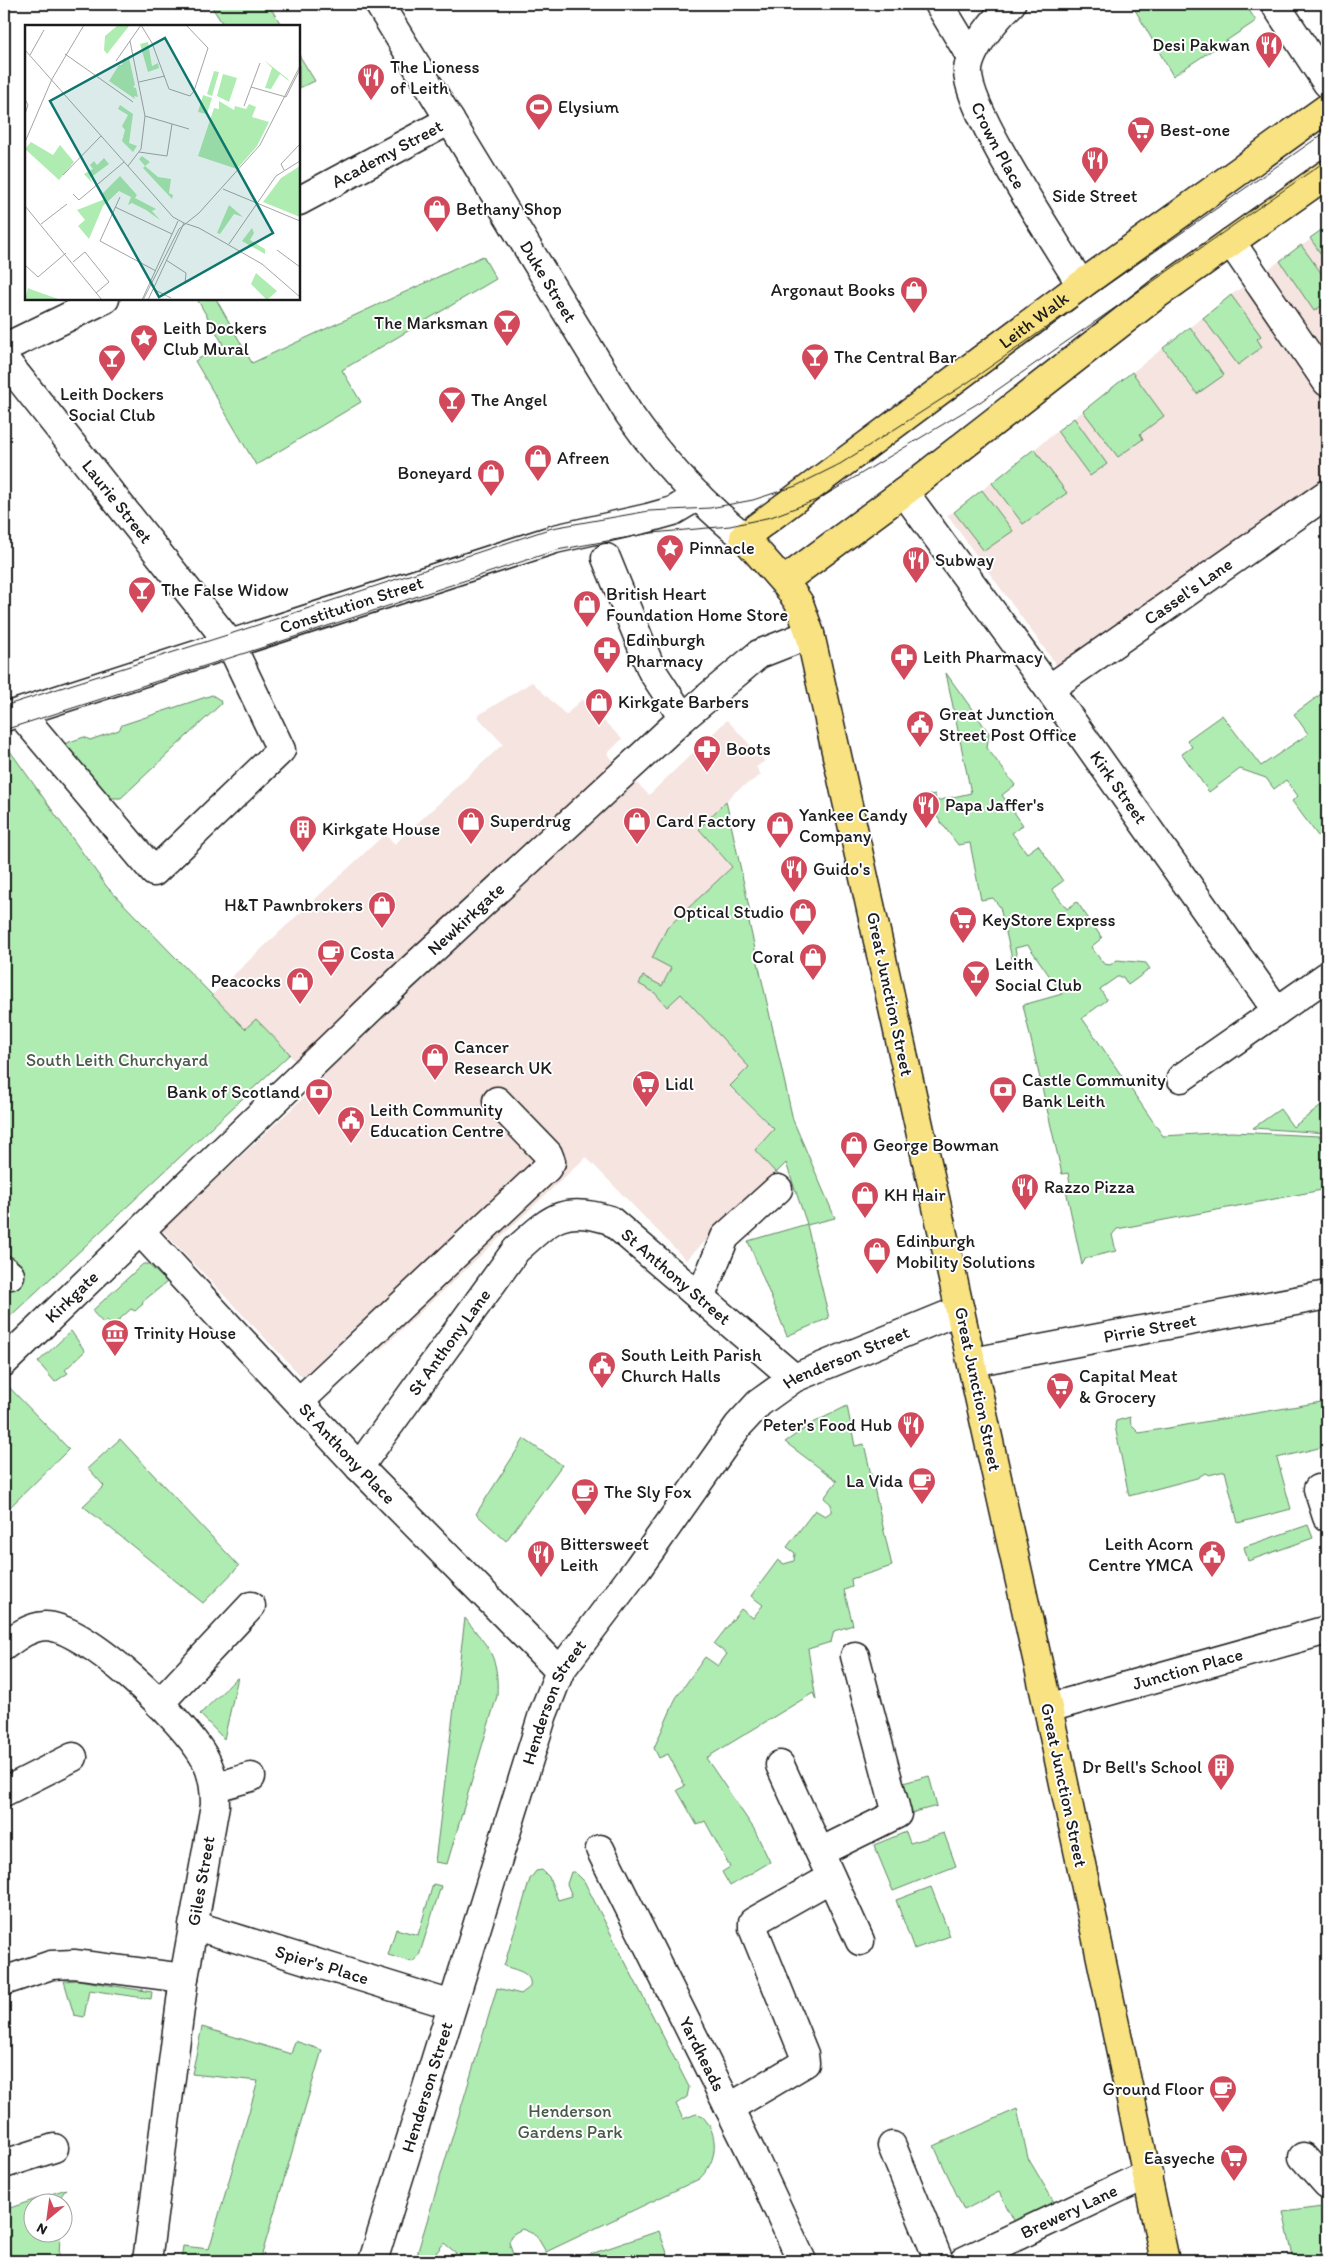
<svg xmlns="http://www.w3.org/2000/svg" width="1331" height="2265" font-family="Itim,sans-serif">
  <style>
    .built { fill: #f5e4e0 }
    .green { fill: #afecb2; stroke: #668467 }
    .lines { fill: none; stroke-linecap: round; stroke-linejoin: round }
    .minor-casing { stroke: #1c1c1c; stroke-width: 31 }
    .major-casing { stroke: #1c1c1c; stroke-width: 31 }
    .minor { stroke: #fff; stroke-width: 28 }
    .major { stroke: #f8e281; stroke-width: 28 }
    .tram { stroke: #1c1c1c; stroke-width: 1 }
    .labels { text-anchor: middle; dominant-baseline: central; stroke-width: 4; stroke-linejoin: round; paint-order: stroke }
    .poi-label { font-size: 18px; fill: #1c1c1c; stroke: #fff; text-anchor: start }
    .street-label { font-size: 18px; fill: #1c1c1c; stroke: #fff }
    .park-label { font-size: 18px; fill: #485a49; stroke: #fff }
    .inset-road { fill: none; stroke: #a4a4a4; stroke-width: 1 }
    .view { fill: #0f766e; fill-opacity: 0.15; stroke: #0f766e; stroke-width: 2.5 }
    .inset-edge { fill: none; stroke: #1c1c1c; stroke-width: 2.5 }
  </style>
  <rect width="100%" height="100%" fill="#fff"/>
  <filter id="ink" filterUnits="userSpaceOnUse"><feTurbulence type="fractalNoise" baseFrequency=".02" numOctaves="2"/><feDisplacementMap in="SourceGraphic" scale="10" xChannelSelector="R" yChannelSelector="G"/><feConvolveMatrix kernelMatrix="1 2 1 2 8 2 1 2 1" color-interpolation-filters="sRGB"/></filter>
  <g filter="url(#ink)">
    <!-- built -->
    <path class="built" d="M1327,228V483L1060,670L947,515L954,512L1231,295Z
      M532,682L566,715L582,699L622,739L607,754L649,795L727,720L765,761L756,767L761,775L736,791L699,829L732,867L667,928L672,968L662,986L655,993L667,1007L681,994L750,1067L730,1087L774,1130L756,1150L776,1173L686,1260L586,1157L379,1351L356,1326L302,1377L162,1230L317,1085L256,1019L245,1029L212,995L385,834L395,844L503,744L477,716Z"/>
    <!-- green -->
    <path class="green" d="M210,4H268L282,26H224Z
      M1142,4H1245L1256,21L1173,76L1134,8Z
      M299,55L315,81L299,88Z
      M1327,226V263L1310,238Z
      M1301,245L1327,281L1325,286L1327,290V302L1314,311L1280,261Z
      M483,256L496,279L342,370L361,402L256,465L195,361L223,344L197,299H216L252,363Z
      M1231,295L1261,336L1257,339L1262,347L1238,365L1203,318Z
      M1190,327L1224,375L1197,394L1163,348Z
      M1132,372L1164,416L1140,434L1143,439L1118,457L1083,411Z
      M1074,418L1107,464L1090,476L1057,431Z
      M1034,449L1067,493L1023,524L992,483Z
      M982,490L1013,531L984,551L954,512Z
      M946,673L989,733L987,748L1015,785L1002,795L1023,825L1012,833L1027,853L1038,845L1063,881L1052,889L1067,909L1077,902L1102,938L1091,947L1104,964L1110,965L1117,960L1146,963L1150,969L1128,985L1123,977H1117L1100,989L1107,1000L1082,1018L1163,1136L1231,1132L1320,1136L1327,1170V1189L1117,1229L1112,1235L1116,1251L1086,1258L1082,1265L1065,1185L1070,1183L1068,1173L1062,1174L1023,1005L1062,994L1028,945L1015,948L1018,963L1014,967L1000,907L993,898L981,900L970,843L958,845L922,797L935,794L936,801L971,793Z
      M1325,691L1327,695V720L1321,725L1327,733V839L1318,836L1292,801L1298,796L1286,780L1274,789L1266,778L1240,769L1209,792L1182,754L1192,747L1187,740L1222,715L1261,766L1308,734L1294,714Z
      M212,695L220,700L221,704L121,798H108L61,745L84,737L90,740L119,730L122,725Z
      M10,751L107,887L245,1029L256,1019L290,1054L4,1322V753Z
      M726,801L750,912L747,913L793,1120L835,1218L807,1225L829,1318L787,1336L748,1241L807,1224L786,1163L776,1173L755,1150L774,1129L730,1086L749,1067L681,994L667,1007L655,993L639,984L643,976L662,986L671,968L652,958L667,928L732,867L699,829Z
      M1327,1102V1133L1253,1128L1280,1109L1293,1127Z
      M143,1264H148L167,1282L142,1302L143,1304L135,1311L131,1309L112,1326L107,1320L103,1323L92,1311Z
      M71,1331L85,1351L65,1370L68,1373L55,1382L38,1362Z
      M6,1384L69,1449L4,1513V1386Z
      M1327,1401V1446L1277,1458L1291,1509L1238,1523L1225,1471L1209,1475L1205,1473L1197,1478L1129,1496L1115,1426L1116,1421L1130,1417L1131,1425L1139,1433Z
      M847,1406L855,1446L864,1444L892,1566L851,1579L852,1587L844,1590L853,1625L834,1631L831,1642L808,1649L816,1700L813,1693L706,1758L754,1829L770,1862L730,1886L722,1872L730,1867L705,1821L697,1825L677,1790L685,1786L668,1754L659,1758L654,1748L676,1698L705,1657L718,1666L727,1654L714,1644L741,1609L753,1618L763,1605L751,1596L778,1560L784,1564L794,1561L795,1553L787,1547L815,1510L825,1516L831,1512V1504L824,1498L837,1481L785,1442L811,1424Z
      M120,1439L239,1566L203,1603L83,1506L104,1486L88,1468Z
      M524,1439L562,1465L506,1541L476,1514Z
      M1308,1525L1313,1538L1248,1561L1244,1547Z
      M465,1618C489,1649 499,1655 497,1696L447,1864L435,1862Z
      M238,1677L224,1739L200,1714Z
      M929,1776L937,1806L911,1813L903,1783Z
      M906,1832L910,1843L944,1833L956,1866L893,1891L874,1845Z
      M542,1870L549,1877L558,1900L572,1896L567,1884L571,1872H575L584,1881L689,2087L687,2097L676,2104L683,2119L696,2114L701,2115C720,2133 718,2162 699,2179L546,2252L536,2235L522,2229L513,2234L509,2242L515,2261H451L456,2253L444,2243L432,2258L422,2260L418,2257V2251L497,1988L521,1994L530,1987C533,1972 515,1970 504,1966L530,1879L536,1871Z
      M433,1884L441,1886L419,1956L412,1962L388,1955L396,1929L418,1935Z
      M931,1887L950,1936L914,1949L896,1900Z
      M78,1980L152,1992L151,1999L89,1990L84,2017L74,2015L64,1981Z
      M202,2027L291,2054L295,2041L322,2050L260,2261H181L183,2246L209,2249L258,2081L192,2074Z
      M1017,2109L1028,2158L1057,2207L1017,2226L999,2192L964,2210L934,2146Z
      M66,2189L61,2196V2202H32V2232L60,2233L59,2257L45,2261H11L4,2239V2210Z
      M1322,2207L1327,2213V2261H1294L1283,2212Z
      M659,2231L670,2261H587L585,2256Z"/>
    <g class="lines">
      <!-- minor casing -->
      <g class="minor-casing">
        <g id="minor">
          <path id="s1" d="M379,4L629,414C661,460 700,502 744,537"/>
          <path d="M939,4L971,57"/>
          <path id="s2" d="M1011,4C996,18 970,49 968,70C965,108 1058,246 1081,285"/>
          <path d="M1275,4L1327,83"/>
          <path id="s3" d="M299,201L450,120"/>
          <path d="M1231,242L1327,382"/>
          <path d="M4,348L105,299"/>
          <path id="s4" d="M4,359L231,645L281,750L154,872L20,713"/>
          <path id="s5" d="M904,492L1049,689L1277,1011"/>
          <path d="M606,558L652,671L683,718"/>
          <path id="s6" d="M1049,689L1327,494"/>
          <path id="s7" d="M5,717L555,539L648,518L673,511L698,496"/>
          <path d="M1181,1078L1327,976"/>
          <path id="s8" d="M140,1231L359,1467L560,1671"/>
          <path d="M4,1270L10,1275"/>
          <path d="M700,1298L725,1237L778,1189"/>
          <path id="s9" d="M4,1362L403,977L683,718L759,654L810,634"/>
          <path id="s10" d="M972,1362L1327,1295"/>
          <path d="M299,1402L547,1168L551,1162L548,1154L497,1101"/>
          <path id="s11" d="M359,1467L516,1250C551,1219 562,1205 610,1220L794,1378"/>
          <path d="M1318,1489L1327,1517"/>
          <path d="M4,1646C16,1637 29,1627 45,1626C86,1626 184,1721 204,1757C213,1772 215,1788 215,1805L184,1978L147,2261"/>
          <path d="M159,1704L251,1606"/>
          <path id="s12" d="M1048,1708L1327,1630"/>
          <path d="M780,1765L860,1941"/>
          <path d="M215,1787L251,1777"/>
          <path d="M4,1792L73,1757"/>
          <path id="s13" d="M600,1849L756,2162L802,2261"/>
          <path d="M820,1852L897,1814L855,1656"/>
          <path id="s14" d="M193,1925L452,2005"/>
          <path d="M4,1981L51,1965L74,1964L184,1978"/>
          <path d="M729,2108L805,2063L804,2054L753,1928V1922L831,1878"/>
          <path d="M892,2146L939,2261"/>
          <path d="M1303,2157L1327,2184"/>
          <path d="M4,2164L54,2148"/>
          <path id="s15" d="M373,2261L543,1714L560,1671L638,1568L738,1426L759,1403L794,1378L960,1310"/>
          <path id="s16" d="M964,2261L1148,2174"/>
        </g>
      </g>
      <!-- major casing -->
      <g class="major-casing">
        <g id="major">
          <path d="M784,581L904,492L1159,293L1327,174"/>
          <path id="s17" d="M1165,2261L1048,1708L810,634L799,603L788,587L744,537L1081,285L1327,108"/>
        </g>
      </g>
      <!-- minor -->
      <use href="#minor" class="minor"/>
      <!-- major -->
      <use href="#major" class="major"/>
      <!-- tram -->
      <path class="tram" d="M4,706L224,636L552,528L649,511L710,508L753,500L796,486L840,464L967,383L1327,131
        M4,730L264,647L557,550L652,533L730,526L771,517L819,499L980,402L1327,160"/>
    </g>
  </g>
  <!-- icons -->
  <defs>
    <g id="restaurant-pin" transform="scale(1.4375)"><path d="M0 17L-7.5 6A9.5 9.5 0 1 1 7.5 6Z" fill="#d1495b" stroke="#fff"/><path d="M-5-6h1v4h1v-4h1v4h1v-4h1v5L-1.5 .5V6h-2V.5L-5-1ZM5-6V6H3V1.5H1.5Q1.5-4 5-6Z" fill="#fff"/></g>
    <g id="stadium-pin" transform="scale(1.4375)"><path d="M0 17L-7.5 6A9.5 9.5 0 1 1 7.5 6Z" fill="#d1495b" stroke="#fff"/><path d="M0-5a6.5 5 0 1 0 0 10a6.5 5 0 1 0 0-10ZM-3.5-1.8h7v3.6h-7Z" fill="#fff"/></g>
    <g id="supermarket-pin" transform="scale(1.4375)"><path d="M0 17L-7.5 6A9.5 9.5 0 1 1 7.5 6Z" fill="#d1495b" stroke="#fff"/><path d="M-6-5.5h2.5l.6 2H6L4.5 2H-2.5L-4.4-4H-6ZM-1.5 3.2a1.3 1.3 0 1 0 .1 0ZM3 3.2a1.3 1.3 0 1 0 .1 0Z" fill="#fff"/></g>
    <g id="shop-pin" transform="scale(1.4375)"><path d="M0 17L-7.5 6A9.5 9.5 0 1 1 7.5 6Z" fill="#d1495b" stroke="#fff"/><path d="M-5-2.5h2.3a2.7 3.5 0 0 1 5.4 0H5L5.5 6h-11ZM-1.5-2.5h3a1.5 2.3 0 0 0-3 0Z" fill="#fff"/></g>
    <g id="bar-pin" transform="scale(1.4375)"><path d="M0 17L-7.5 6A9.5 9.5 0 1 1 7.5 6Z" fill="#d1495b" stroke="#fff"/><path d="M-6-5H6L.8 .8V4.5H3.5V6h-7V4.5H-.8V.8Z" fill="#fff"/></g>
    <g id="sight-pin" transform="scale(1.4375)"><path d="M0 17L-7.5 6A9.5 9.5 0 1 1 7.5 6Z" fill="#d1495b" stroke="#fff"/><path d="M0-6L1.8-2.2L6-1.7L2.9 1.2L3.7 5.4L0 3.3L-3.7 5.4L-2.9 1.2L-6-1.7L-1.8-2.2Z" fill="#fff"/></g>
    <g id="pharmacy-pin" transform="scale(1.4375)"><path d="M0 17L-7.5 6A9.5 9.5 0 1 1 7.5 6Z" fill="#d1495b" stroke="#fff"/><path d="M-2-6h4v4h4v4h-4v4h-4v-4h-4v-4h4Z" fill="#fff"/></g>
    <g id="civic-pin" transform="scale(1.4375)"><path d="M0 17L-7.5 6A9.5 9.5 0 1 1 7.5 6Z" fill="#d1495b" stroke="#fff"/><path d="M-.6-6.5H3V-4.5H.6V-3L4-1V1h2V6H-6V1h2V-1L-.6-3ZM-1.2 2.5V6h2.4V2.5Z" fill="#fff"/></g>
    <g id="building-pin" transform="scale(1.4375)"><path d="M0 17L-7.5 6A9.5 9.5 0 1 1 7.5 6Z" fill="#d1495b" stroke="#fff"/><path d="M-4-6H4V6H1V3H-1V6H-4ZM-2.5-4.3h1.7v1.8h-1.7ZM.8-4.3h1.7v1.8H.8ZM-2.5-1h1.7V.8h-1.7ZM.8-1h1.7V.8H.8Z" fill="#fff"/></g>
    <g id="cafe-pin" transform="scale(1.4375)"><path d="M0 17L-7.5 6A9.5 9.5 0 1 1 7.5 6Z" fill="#d1495b" stroke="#fff"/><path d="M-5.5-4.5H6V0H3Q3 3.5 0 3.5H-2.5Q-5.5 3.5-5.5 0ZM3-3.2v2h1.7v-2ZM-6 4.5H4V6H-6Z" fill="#fff"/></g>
    <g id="bank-pin" transform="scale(1.4375)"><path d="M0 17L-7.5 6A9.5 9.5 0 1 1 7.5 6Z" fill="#d1495b" stroke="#fff"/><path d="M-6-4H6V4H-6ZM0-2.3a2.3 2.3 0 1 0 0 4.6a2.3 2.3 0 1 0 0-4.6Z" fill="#fff"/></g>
    <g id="museum-pin" transform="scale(1.4375)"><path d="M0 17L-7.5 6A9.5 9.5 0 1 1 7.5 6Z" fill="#d1495b" stroke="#fff"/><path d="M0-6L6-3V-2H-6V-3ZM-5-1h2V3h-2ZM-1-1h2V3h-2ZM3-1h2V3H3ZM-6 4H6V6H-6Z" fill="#fff"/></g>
  </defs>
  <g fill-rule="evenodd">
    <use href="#restaurant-pin" x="1269" y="45"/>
    <use href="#restaurant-pin" x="371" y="77"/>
    <use href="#stadium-pin" x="539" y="107"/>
    <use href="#supermarket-pin" x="1141" y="130"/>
    <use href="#restaurant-pin" x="1095" y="160"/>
    <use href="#shop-pin" x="437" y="209"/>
    <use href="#shop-pin" x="914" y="290"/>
    <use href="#bar-pin" x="507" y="323"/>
    <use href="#sight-pin" x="144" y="338"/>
    <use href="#bar-pin" x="815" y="357"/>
    <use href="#bar-pin" x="112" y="358"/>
    <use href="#bar-pin" x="452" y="400"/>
    <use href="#shop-pin" x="538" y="458"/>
    <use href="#shop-pin" x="491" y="473"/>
    <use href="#sight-pin" x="670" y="548"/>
    <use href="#restaurant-pin" x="916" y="560"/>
    <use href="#bar-pin" x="142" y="590"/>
    <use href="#shop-pin" x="587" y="604"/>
    <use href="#pharmacy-pin" x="607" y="650"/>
    <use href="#pharmacy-pin" x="904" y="657"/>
    <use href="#shop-pin" x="599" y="702"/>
    <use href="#civic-pin" x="920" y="724"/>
    <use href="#pharmacy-pin" x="707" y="749"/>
    <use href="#restaurant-pin" x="926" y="805"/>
    <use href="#shop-pin" x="471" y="821"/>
    <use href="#shop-pin" x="637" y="821"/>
    <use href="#shop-pin" x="780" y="825"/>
    <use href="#building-pin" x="303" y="829"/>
    <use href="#restaurant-pin" x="794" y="869"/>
    <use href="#shop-pin" x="382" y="905"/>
    <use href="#shop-pin" x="803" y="912"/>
    <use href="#supermarket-pin" x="963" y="920"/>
    <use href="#cafe-pin" x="331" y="953"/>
    <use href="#shop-pin" x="813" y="957"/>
    <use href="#bar-pin" x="976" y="974"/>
    <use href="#shop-pin" x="300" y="981"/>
    <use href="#shop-pin" x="435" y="1057"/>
    <use href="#supermarket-pin" x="646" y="1084"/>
    <use href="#bank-pin" x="1003" y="1090"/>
    <use href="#bank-pin" x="319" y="1092"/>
    <use href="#civic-pin" x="351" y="1120"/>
    <use href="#shop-pin" x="854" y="1145"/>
    <use href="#restaurant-pin" x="1025" y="1187"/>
    <use href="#shop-pin" x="865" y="1195"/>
    <use href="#shop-pin" x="877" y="1251"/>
    <use href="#museum-pin" x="115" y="1333"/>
    <use href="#civic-pin" x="602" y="1365"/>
    <use href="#supermarket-pin" x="1060" y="1386"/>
    <use href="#restaurant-pin" x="911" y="1425"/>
    <use href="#cafe-pin" x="922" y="1481"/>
    <use href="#cafe-pin" x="585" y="1492"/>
    <use href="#restaurant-pin" x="541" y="1554"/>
    <use href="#civic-pin" x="1212" y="1554"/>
    <use href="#building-pin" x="1221" y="1767"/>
    <use href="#cafe-pin" x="1223" y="2089"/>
    <use href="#supermarket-pin" x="1234" y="2158"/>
  </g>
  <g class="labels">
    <!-- poi labels -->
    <g class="poi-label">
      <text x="1250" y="45" text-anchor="end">Desi Pakwan</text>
      <text x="390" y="67">The Lioness<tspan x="390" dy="21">of Leith</tspan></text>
      <text x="558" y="107">Elysium</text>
      <text x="1160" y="130">Best-one</text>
      <text x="1095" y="196" text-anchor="middle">Side Street</text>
      <text x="456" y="209">Bethany Shop</text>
      <text x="895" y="290" text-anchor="end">Argonaut Books</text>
      <text x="488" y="323" text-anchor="end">The Marksman</text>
      <text x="163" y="328">Leith Dockers<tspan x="163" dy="21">Club Mural</tspan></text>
      <text x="834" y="357">The Central Bar</text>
      <text x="112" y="394" text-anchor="middle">Leith Dockers<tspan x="112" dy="21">Social Club</tspan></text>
      <text x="471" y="400">The Angel</text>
      <text x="557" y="458">Afreen</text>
      <text x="472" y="473" text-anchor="end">Boneyard</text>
      <text x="689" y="548">Pinnacle</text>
      <text x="935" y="560">Subway</text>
      <text x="161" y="590">The False Widow</text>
      <text x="606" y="594">British Heart<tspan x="606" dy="21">Foundation Home Store</tspan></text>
      <text x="626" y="640">Edinburgh<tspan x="626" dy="21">Pharmacy</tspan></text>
      <text x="923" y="657">Leith Pharmacy</text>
      <text x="618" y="702">Kirkgate Barbers</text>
      <text x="939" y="714">Great Junction<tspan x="939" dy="21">Street Post Office</tspan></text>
      <text x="726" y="749">Boots</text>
      <text x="945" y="805">Papa Jaffer's</text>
      <text x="799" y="815">Yankee Candy<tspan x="799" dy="21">Company</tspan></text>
      <text x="490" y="821">Superdrug</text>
      <text x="656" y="821">Card Factory</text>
      <text x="322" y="829">Kirkgate House</text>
      <text x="813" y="869">Guido's</text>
      <text x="363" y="905" text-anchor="end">H&amp;T Pawnbrokers</text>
      <text x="784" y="912" text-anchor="end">Optical Studio</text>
      <text x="982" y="920">KeyStore Express</text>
      <text x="350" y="953">Costa</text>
      <text x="794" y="957" text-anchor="end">Coral</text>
      <text x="995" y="964">Leith<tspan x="995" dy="21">Social Club</tspan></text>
      <text x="281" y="981" text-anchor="end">Peacocks</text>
      <text x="454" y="1047">Cancer<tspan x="454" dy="21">Research UK</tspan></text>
      <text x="1022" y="1080">Castle Community<tspan x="1022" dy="21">Bank Leith</tspan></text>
      <text x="665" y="1084">Lidl</text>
      <text x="300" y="1092" text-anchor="end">Bank of Scotland</text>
      <text x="370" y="1110">Leith Community<tspan x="370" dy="21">Education Centre</tspan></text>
      <text x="873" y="1145">George Bowman</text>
      <text x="1044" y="1187">Razzo Pizza</text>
      <text x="884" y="1195">KH Hair</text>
      <text x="896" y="1241">Edinburgh<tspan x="896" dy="21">Mobility Solutions</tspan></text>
      <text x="134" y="1333">Trinity House</text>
      <text x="621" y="1355">South Leith Parish<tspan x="621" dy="21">Church Halls</tspan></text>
      <text x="1079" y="1376">Capital Meat<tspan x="1079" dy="21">&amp; Grocery</tspan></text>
      <text x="892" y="1425" text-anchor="end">Peter's Food Hub</text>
      <text x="903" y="1481" text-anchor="end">La Vida</text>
      <text x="604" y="1492">The Sly Fox</text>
      <text x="560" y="1544">Bittersweet<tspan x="560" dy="21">Leith</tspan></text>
      <text x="1193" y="1544" text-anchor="end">Leith Acorn<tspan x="1193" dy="21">Centre YMCA</tspan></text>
      <text x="1202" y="1767" text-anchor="end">Dr Bell's School</text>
      <text x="1204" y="2089" text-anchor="end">Ground Floor</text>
      <text x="1215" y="2158" text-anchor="end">Easyeche</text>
    </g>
    <!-- street labels -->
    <g class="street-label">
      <text stroke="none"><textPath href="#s2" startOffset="162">Crown Place</textPath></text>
      <text stroke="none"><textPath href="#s3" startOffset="100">Academy Street</textPath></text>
      <text stroke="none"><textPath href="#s1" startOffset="325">Duke Street</textPath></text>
      <text stroke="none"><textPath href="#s17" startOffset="2146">Leith Walk</textPath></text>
      <text stroke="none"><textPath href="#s4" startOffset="182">Laurie Street</textPath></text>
      <text stroke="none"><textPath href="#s6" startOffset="170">Cassel's Lane</textPath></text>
      <text stroke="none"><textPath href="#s7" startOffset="364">Constitution Street</textPath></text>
      <text stroke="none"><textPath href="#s5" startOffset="365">Kirk Street</textPath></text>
      <text stroke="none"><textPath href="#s9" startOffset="640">Newkirkgate</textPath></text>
      <text transform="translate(890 994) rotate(78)">Great Junction Street</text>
      <text stroke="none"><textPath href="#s11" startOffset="461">St Anthony Street</textPath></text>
      <text stroke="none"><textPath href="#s9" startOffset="94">Kirkgate</textPath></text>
      <text stroke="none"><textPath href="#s10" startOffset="181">Pirrie Street</textPath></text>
      <text stroke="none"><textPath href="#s11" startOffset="154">St Anthony Lane</textPath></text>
      <text stroke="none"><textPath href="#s15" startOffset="1052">Henderson Street</textPath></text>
      <text transform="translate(978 1389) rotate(78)">Great Junction Street</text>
      <text stroke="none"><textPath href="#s8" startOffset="304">St Anthony Place</textPath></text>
      <text stroke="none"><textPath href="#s12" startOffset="145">Junction Place</textPath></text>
      <text stroke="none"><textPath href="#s15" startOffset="588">Henderson Street</textPath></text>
      <text transform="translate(1064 1785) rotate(78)">Great Junction Street</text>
      <text transform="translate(201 1881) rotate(-80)">Giles Street</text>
      <text stroke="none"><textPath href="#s14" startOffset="135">Spier's Place</textPath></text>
      <text stroke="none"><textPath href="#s13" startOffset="229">Yardheads</textPath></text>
      <text stroke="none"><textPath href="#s15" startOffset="182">Henderson Street</textPath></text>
      <text stroke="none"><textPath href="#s16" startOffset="116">Brewery Lane</textPath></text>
    </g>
    <!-- park labels -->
    <g class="park-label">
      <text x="117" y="1060">South Leith Churchyard</text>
      <text x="570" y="2111">Henderson<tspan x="570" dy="21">Gardens Park</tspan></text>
    </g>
  </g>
  <!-- overview -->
  <g transform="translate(25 25)">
    <rect width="275" height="275" fill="#fff"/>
    <path d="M93,0L104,1L82,29L79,25L80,11ZM123,17L127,41L133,38L134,43L123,47L115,19ZM99,32L102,36L104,33L110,60L108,62L111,63L113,72L109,71L110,74L84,56L94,40H97ZM239,35L263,54L264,56L255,49L246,64L240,63L247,43ZM189,46L194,47L187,71L182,69ZM198,49L212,53L204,77L192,71ZM178,70L187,73L182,89L173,87ZM194,76L209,85L210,81L221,84L224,79L231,82L227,92L244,97L232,121L212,144L173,131L189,83L194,84ZM95,80L108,89L104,118L112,121L108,127L97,116L100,105L97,101L103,90L93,84ZM6,117L28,130L35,120L49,137L34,155L0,124ZM117,131L125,137L120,141L133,152L146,154L144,168L148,170L147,174L118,143L120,141L114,134ZM79,133L84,139L65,153L68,159L59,149L68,144L65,140L69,136L72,140ZM275,141V192L238,177L256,153ZM95,151L112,170L110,173L131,184L127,186L135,195L121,185L107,178L103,180L106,172L94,166L78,181L64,214L53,201L60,195L52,185L80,174L77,169ZM204,180L218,192L209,189L195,209L192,208ZM227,203L229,208L225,215L240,224V229L217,216ZM231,248L252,266L242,275L226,259ZM3,263L5,264L36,275H0Z" fill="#afecb2"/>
    <path class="inset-road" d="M116,0L127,18L144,64L165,71L169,66L183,23L161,0M0,25L148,192L159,198L123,275M40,29L108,77M5,30L19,5M91,36L116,0M27,54L59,0M114,57L140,51M226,62L261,72M261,72L275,44M0,74L3,80L0,89M219,81L235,38M120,91L164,104M0,117L27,54M114,127L142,131L147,99M103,141L116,124L120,91L105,16M259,145L256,139L275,119M38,150L76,111M198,164L275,196M48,169L54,175L99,137M95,172L75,216L131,246M0,181L77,275M90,182L147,209M159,198L174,203L237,239L275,272M16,199L42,179M204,219L251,151L275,136M252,225L275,242M141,235L161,248L160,259M48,237L60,227L84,257L71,268M0,240L13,252L41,228M128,264L146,273M117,275L153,196M118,275L154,204L174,188L235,120L275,41"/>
    <path class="view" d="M140,13L248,208L134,272L25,76Z"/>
    <rect width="275" height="275" class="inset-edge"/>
  </g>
  <!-- margin -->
  <rect width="1331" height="2265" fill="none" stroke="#fff" stroke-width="20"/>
  <rect x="10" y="10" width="1311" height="2245" fill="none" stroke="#1c1c1c" stroke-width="2" filter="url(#ink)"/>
  <!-- north arrow -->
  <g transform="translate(48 2218) rotate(209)"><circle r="24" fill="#ffffff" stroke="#a4a4a4"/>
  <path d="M0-4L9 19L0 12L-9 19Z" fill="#d1495b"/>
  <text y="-8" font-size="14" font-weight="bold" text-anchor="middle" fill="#1c1c1c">N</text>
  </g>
</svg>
